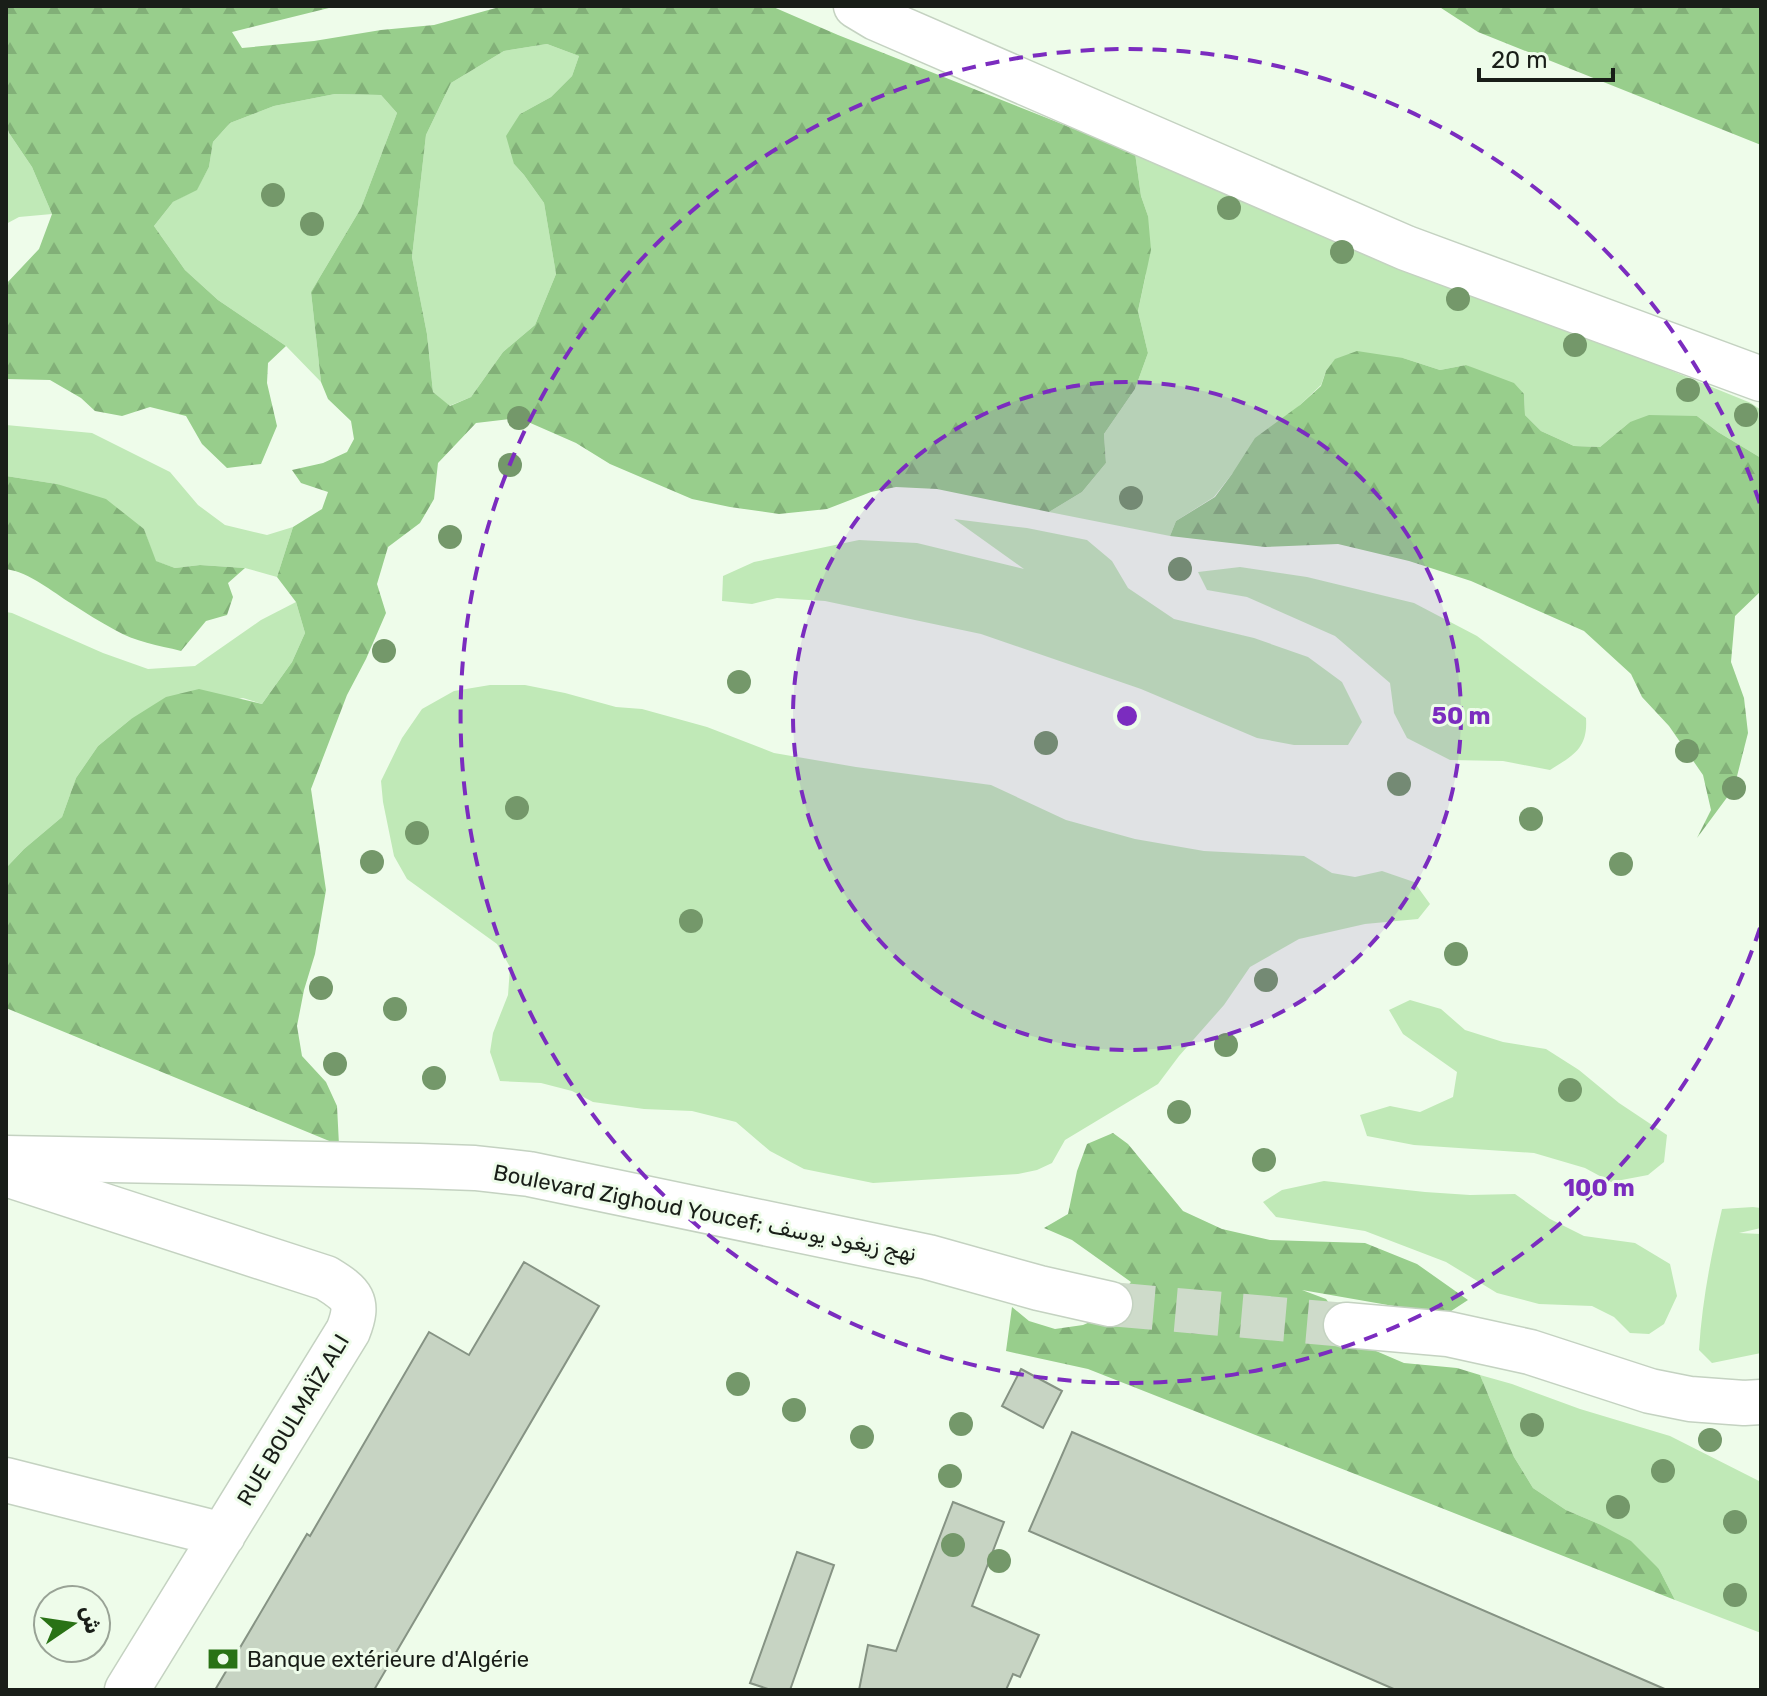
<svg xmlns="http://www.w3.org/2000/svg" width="1767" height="1696" font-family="Rubik,Cairo,sans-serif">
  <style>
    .green { fill: #c0e9b7 }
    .forest { fill: url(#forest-firs); fill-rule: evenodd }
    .building { fill: #c7d4c3; stroke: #869384; stroke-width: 2 }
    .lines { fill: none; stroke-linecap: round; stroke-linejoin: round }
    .tertiary-tunnel { stroke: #cedbca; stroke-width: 44; stroke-dasharray: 44 22; stroke-linecap: butt }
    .minor-casing { stroke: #c4d2c1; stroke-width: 47 }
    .tertiary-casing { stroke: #c4d2c1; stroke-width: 47 }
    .secondary-casing { stroke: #c4d2c1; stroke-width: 47 }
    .minor { stroke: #fff; stroke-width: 44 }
    .tertiary { stroke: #fff; stroke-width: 44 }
    .secondary { stroke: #fff; stroke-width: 44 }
    .tree { fill: #74986a }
    .ring { fill: none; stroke: #7b2cbf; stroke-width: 4; stroke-dasharray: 14 10 }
    .labels { text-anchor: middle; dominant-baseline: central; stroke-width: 6; stroke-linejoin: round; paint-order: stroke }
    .street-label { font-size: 22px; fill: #191e18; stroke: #eefcea }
    .poi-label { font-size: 22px; fill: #191e18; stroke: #eefcea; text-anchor: start }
    .centre { fill: #7b2cbf; stroke: #eefcea; stroke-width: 4 }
    .ring-label { font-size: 24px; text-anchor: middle; font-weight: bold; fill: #7b2cbf; stroke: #eefcea; stroke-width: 6; stroke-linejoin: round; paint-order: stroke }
  </style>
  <defs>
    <pattern id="forest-firs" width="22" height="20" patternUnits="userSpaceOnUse" patternTransform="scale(2)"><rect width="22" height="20" fill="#98ce8c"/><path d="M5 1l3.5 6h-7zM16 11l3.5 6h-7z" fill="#82b078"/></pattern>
  </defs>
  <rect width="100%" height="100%" fill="#eefcea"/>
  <!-- green -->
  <path class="green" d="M547,44L579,56L572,76L551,97L520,114L514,164L524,175L544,203L556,274L535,325L503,352L471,397L449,406L433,392L427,334L412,257L426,135L451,83L504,51Z
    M335,94L381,95L397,113L361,208L311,292L321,382L286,346L218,300L185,270L154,226L173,202L197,189L209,167L213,142L230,123L274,106Z
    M6,124L9,133L32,167L52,214L19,217L6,224Z
    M1135,153L1751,403L1761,410V458L1718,432L1697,416L1630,422L1600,447L1574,446L1541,431L1525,415L1524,394L1466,365L1440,370L1403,358L1326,371L1321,385L1300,405L1232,474L1214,497L1176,521L1170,536L1049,512L1082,492L1106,463L1104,434L1135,389L1148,353L1138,311L1146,274L1148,216L1141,196Z
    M6,425L92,433L170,472L198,505L225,525L267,535L293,527L277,577L245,568L200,565L175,568L155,561L144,529L57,484L6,476Z
    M954,519L1027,528L1087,540L1112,561L1128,588L1174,619L1254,638L1308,657L1342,682L1362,722L1348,745H1294L1257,738L1141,689L981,634L825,601L777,598L752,604L722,601L723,576L754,562L859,540L917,543L1024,569Z
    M1240,567L1307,577L1414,603L1477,636L1586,718C1588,748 1574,755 1550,770L1503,761L1450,760L1407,738L1394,713L1390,683L1335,636L1247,597L1207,590L1198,572Z
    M296,602L305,633L292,662L262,704L243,698L131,719L98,746L76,778L62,817L24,849L6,868V612L12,613L103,653L148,669L195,666L261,620Z
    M490,685H525L565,693L616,707L642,709L707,727L774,753L856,767L991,785L1066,820L1135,839L1204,851L1304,856L1332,873L1355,877L1382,871L1414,882L1430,904L1418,919L1365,924L1299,939L1250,967L1224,1005L1179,1056L1158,1084L1065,1140L1052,1163L1037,1170L1018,1174L873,1183L804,1169L770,1151L736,1122L692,1111L644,1109L593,1102L572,1091L541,1083L500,1081L490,1052L493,1033L508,995L510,967L497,944L407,879L394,856L383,802L381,781L402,738L422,709L454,691Z
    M1410,1000L1441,1009L1465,1030L1503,1042L1546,1049L1579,1070L1619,1103L1667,1135L1664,1162L1648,1175L1611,1182L1585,1168L1534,1153L1414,1145L1367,1136L1360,1115L1390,1106L1420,1112L1453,1097L1457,1072L1403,1034L1389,1010Z
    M1324,1181L1425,1192L1470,1195L1515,1194L1550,1219L1584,1236L1635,1243L1670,1264L1677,1296L1664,1324L1649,1334L1630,1333L1614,1317L1592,1306L1539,1304L1497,1293L1446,1262L1365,1231L1276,1217L1263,1202L1282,1190Z
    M1753,1207L1761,1208V1228L1739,1233L1761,1234V1353L1712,1363L1699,1350C1702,1302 1711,1255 1722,1209Z
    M1480,1375L1512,1384L1580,1409L1670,1436L1761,1482V1633L1675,1600L1659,1569L1599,1524L1566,1510L1533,1488L1514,1457Z"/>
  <!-- forest -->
  <path class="forest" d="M6,6H337L232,32L242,48L314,41L381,30L434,25L503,6H771L838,35L1135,153L1141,196L1148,216L1151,250L1138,311L1148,353L1135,389L1104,434L1106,463L1082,492L1049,512L937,489L896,487L871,492L827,509L779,514L730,507L692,499L610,464L576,443L519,418L476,423L438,463L434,499L420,523L388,547L377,584L386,613L366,659L347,695L311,789L326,890L315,954L304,990L297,1026L302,1056L326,1082L337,1106L339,1145L6,1008V868L24,849L62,817L76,778L98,746L131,719L166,697L199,689L262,704L292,662L305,633L296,602L277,577L293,527L322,509L328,492L301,483L292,470L323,463L347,452L354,439L351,421L328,399L321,382L311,292L361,208L397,113L381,95L335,94L274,106L230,123L213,142L209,167L197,190L173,202L154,226L185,270L218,300L286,346L268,363L267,383L277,426L261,464L227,468L202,444L186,416L150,407L122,416L95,411L81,398L50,380L6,379V284L39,249L52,214L32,167L9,133L6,124ZM547,44L579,56L572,76L551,97L520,114L506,136L514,164L524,175L544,203L556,274L535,325L503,352L471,397L450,406L433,392L427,334L412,257L426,135L451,83L504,51Z
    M1438,6H1761V145L1478,32Z
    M1357,351L1403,358L1440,370L1466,365L1514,383L1524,394L1525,415L1541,431L1574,446L1600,447L1630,422L1649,415L1697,416L1718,432L1761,458V591L1735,616L1731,662L1744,698L1748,733L1734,788L1697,838L1711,810L1703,775L1669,726L1642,697L1631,674L1584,631L1471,581L1409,561L1338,544L1265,547L1170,536L1176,521L1215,497L1232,474L1255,438L1300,405L1321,386L1326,371L1335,359Z
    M6,476L57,484L106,499L144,529L156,561L175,568L200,565L245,568L228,583L233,597L227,615L206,621L181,651C158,645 135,642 115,630C100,622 86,613 72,604C51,591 31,573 6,569Z
    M1113,1133L1128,1144L1183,1211L1222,1229L1270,1240L1365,1243L1417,1264L1468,1300L1445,1315L1302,1290L1326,1299L1346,1325L1376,1351L1404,1363L1457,1368L1480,1375L1514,1457L1533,1488L1566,1510L1599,1524L1631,1541L1659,1569L1675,1600L1088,1369L1006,1351L1012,1307L1029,1321L1055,1329L1083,1325L1099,1318L1131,1282L1072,1240L1044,1228L1068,1214L1077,1171L1087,1144Z"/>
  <!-- building -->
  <path class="building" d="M524,1262L599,1306L374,1690H215L307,1534L310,1536L429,1332L469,1355Z
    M1021,1369L1062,1391L1043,1428L1002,1406Z
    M1072,1432L1667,1690H1396L1029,1531Z
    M953,1502L1004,1522L972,1606L1039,1635L1020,1677L1013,1674L1006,1690H859L868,1645L896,1651Z
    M797,1552L834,1565L790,1690H771L750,1683Z"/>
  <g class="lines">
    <!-- tertiary-tunnel -->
    <path class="tertiary-tunnel" d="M1110,1304L1346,1325"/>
    <!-- minor casing -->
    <g class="minor-casing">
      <path id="minor" d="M6,1174L326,1278C352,1294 360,1301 348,1331L127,1690
        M6,1480L223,1535"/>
    </g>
    <!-- tertiary casing -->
    <g class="tertiary-casing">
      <path id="tertiary" d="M6,1158L419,1166L475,1168L529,1174L928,1257L1039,1288L1110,1304
        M1346,1325L1448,1334L1530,1352L1650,1391L1690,1399L1744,1403L1761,1402"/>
    </g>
    <!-- secondary casing -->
    <g class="secondary-casing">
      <path id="secondary" d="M856,6L876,18L1406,248L1761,379"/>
    </g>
    <!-- minor -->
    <use href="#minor" class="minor"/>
    <!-- tertiary -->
    <use href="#tertiary" class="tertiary"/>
    <!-- secondary -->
    <use href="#secondary" class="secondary"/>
  </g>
  <!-- trees -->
  <g class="tree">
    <circle cx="273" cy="195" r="12"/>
    <circle cx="1229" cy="208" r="12"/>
    <circle cx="312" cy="224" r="12"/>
    <circle cx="1342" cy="252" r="12"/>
    <circle cx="1458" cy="299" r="12"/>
    <circle cx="1575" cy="345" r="12"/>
    <circle cx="1688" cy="390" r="12"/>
    <circle cx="1746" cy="415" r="12"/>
    <circle cx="519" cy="418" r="12"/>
    <circle cx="510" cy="465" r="12"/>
    <circle cx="1131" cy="498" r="12"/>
    <circle cx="450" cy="537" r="12"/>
    <circle cx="1180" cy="569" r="12"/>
    <circle cx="384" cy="651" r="12"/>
    <circle cx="739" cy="682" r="12"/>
    <circle cx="1046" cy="743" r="12"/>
    <circle cx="1687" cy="751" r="12"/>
    <circle cx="1399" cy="784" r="12"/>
    <circle cx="1734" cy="788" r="12"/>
    <circle cx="517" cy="808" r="12"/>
    <circle cx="1531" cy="819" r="12"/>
    <circle cx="417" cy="833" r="12"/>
    <circle cx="372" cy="862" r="12"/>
    <circle cx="1621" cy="864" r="12"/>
    <circle cx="691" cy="921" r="12"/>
    <circle cx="1456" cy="954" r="12"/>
    <circle cx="1266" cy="980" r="12"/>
    <circle cx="321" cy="988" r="12"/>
    <circle cx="395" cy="1009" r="12"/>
    <circle cx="1226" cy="1045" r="12"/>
    <circle cx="335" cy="1064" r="12"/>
    <circle cx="434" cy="1078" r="12"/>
    <circle cx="1570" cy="1090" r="12"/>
    <circle cx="1179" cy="1112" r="12"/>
    <circle cx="1264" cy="1160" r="12"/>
    <circle cx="738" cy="1384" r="12"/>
    <circle cx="794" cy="1410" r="12"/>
    <circle cx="961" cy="1424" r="12"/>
    <circle cx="1532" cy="1425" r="12"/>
    <circle cx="862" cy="1437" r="12"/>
    <circle cx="1710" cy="1440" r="12"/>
    <circle cx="1663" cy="1471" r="12"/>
    <circle cx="950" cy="1476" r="12"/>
    <circle cx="1618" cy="1507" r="12"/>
    <circle cx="1735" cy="1522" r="12"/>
    <circle cx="953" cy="1545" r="12"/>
    <circle cx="999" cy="1561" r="12"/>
    <circle cx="1735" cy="1595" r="12"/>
  </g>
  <!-- distance rings -->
  <circle cx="1127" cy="716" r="334" fill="#7b2cbf" fill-opacity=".12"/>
  <g class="ring">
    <circle cx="1127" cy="716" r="334"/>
    <path d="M1760 928A667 667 0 1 1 1760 504"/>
  </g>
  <!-- icons -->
  <defs>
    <g id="bank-bare" transform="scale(2.4)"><path d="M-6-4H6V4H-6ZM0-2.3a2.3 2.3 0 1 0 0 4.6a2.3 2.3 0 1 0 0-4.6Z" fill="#297215" stroke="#eefcea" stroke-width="2.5" paint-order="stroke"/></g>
  </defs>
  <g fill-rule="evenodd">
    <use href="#bank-bare" x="223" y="1659"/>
  </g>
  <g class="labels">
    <!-- street labels -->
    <g class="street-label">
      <text transform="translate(705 1213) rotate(11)">Boulevard Zighoud Youcef; نهج زيغود يوسف</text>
      <text transform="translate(293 1420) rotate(-59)">RUE BOULMAÏZ ALI</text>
    </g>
    <!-- poi labels -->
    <g class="poi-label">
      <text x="247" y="1659">Banque extérieure d'Algérie</text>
    </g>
  </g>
  <circle cx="1127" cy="716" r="12" class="centre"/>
  <g class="ring-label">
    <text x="1461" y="724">50 m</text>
    <text x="1599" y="1196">100 m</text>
  </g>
  <!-- border -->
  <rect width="1767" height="1696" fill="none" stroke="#191e18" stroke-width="16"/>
  <!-- north arrow -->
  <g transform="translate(72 1624) rotate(77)"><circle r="38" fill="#eefcea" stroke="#99a396" stroke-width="2"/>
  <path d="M0-6L14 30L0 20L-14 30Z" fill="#297215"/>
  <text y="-12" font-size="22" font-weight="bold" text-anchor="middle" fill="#191e18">ش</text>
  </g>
  <!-- scale -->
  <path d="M1479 68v12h134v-12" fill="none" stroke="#191e18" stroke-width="4"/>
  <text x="1491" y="68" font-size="24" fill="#191e18" stroke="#eefcea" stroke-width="6" paint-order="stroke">20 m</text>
</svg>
